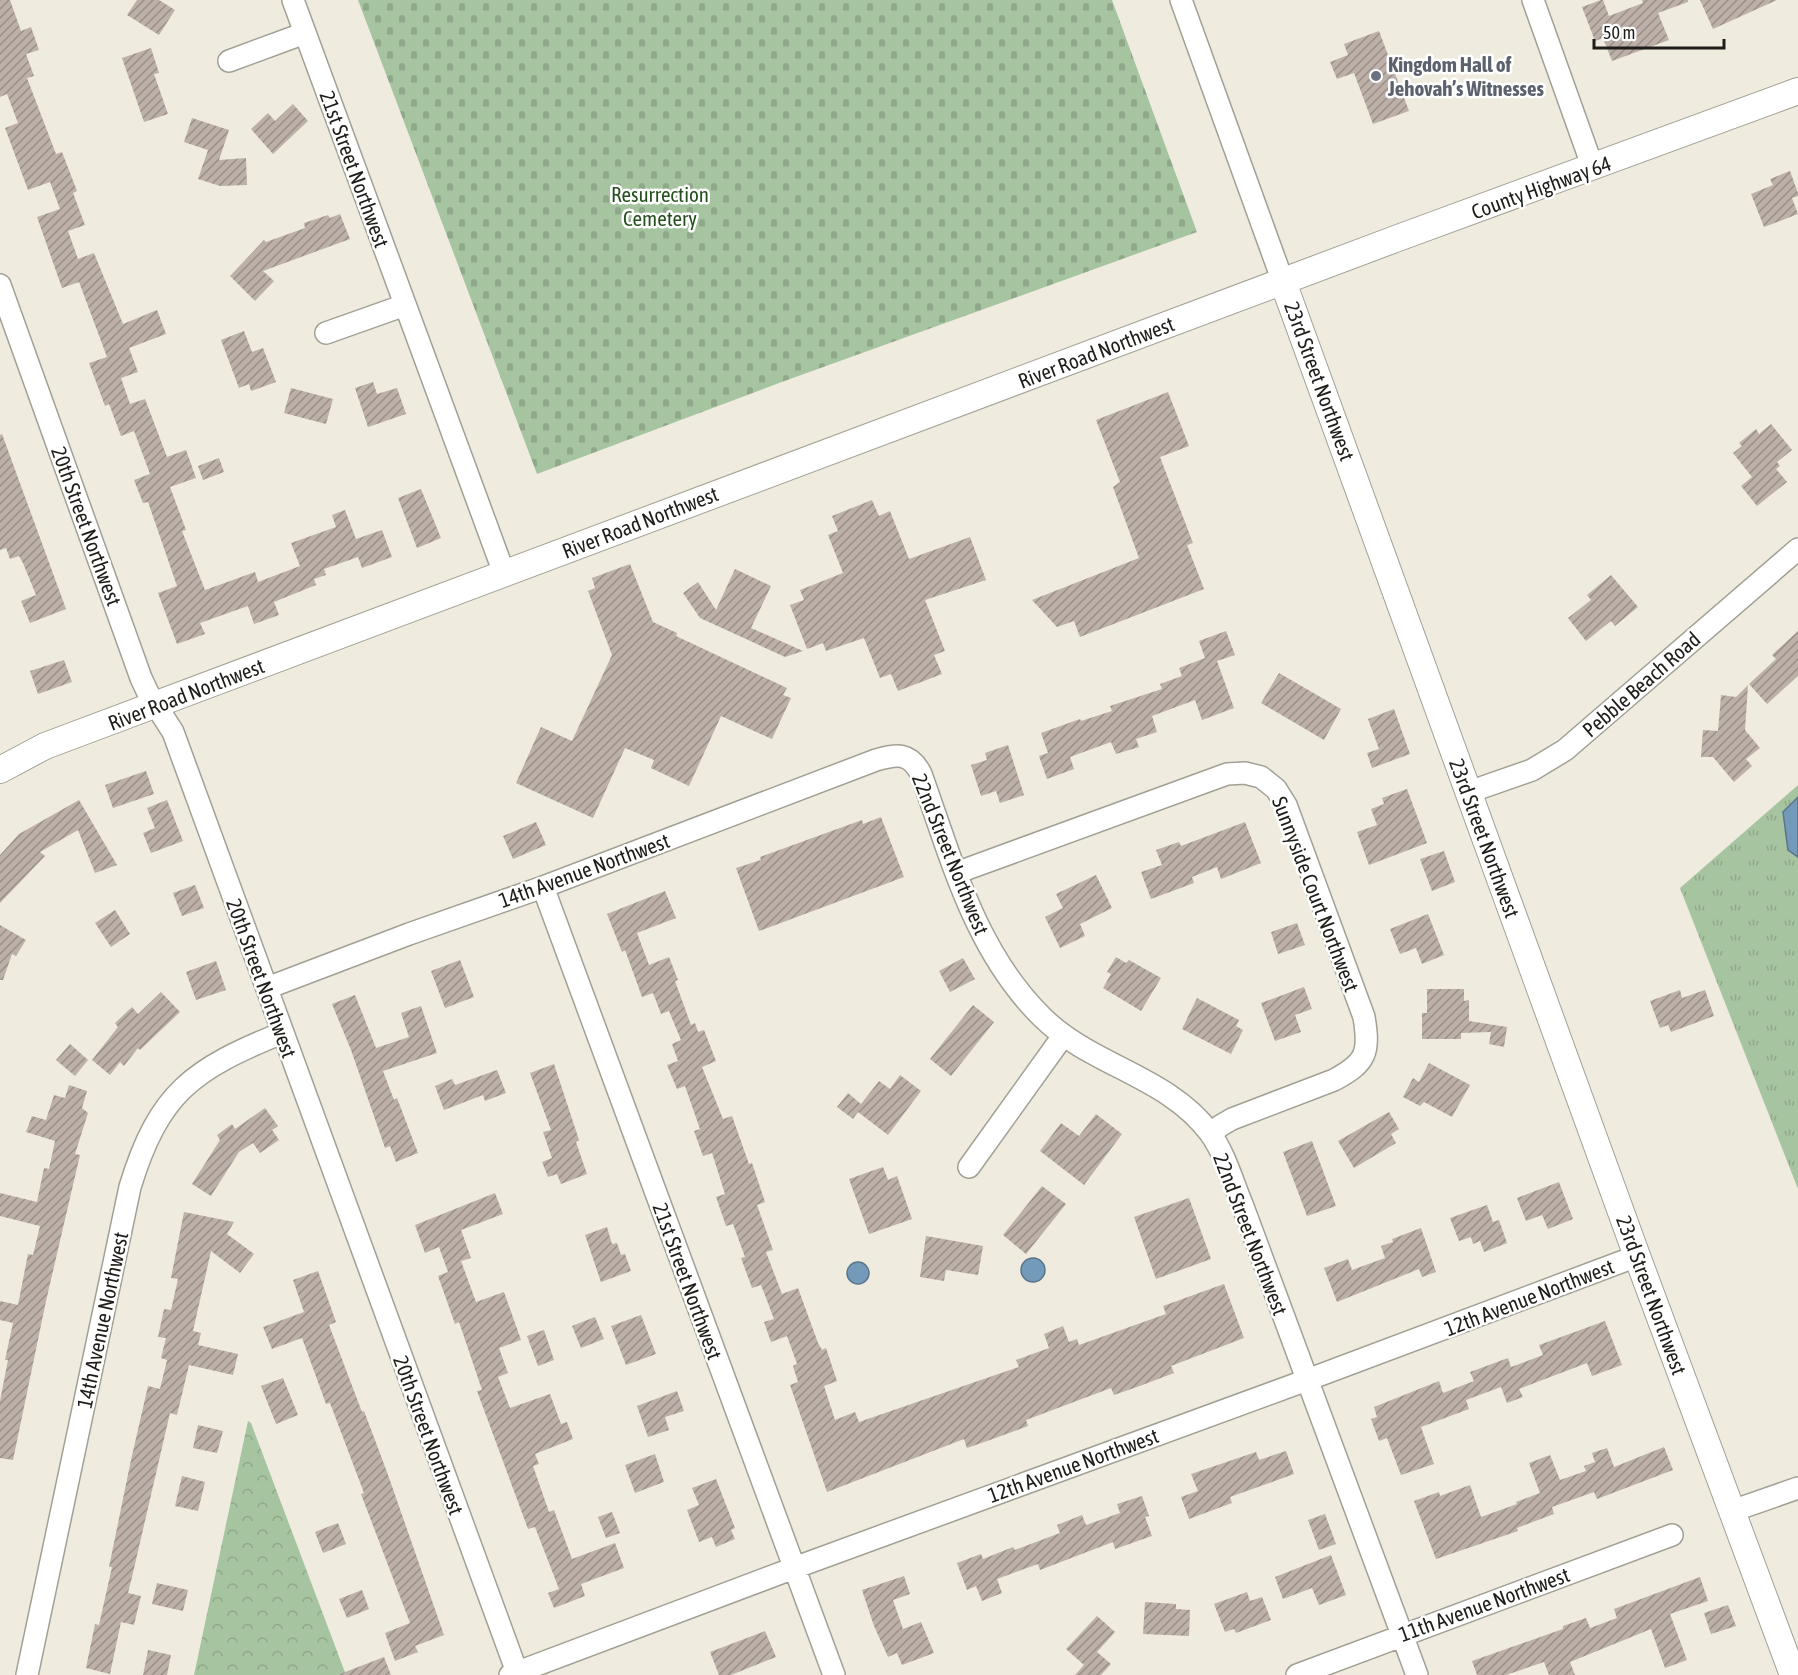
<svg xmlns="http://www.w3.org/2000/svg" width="1798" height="1675" font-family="'Asap Condensed',sans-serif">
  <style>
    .grass { fill: url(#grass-tufts) }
    .forest { fill: url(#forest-crowns) }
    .cemetery { fill: url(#cemetery-stones) }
    .water { fill: #749aba; stroke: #5a748a; stroke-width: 1.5 }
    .building { fill: url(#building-hatch) }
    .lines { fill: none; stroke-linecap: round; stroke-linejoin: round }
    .minor-casing { stroke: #a2a094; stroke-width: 24 }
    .tertiary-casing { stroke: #a2a094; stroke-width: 28 }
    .minor { stroke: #fff; stroke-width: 21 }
    .tertiary { stroke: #fff; stroke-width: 26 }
    .worship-dot { fill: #6b7280; stroke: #fff; stroke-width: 2 }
    .labels { text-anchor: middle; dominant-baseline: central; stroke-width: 5; stroke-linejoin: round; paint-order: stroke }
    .worship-label { font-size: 21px; font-weight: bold; fill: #5b616d; stroke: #fff; text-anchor: start }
    .street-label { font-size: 21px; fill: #1e1d19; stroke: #fff }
    .park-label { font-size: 21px; fill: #25501d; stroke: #fff }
  </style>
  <defs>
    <pattern id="grass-tufts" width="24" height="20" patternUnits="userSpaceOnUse" patternTransform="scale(1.5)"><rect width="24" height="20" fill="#a7c4a1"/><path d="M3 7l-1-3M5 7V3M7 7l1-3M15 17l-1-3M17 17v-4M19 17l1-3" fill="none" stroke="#8fa88a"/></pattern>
    <pattern id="forest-crowns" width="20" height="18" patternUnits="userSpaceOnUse" patternTransform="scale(1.5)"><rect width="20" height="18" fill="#a7c4a1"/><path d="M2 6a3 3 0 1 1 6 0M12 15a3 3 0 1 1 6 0" fill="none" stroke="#8fa88a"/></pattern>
    <pattern id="cemetery-stones" width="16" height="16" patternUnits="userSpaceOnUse" patternTransform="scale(1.5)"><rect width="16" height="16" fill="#a7c4a1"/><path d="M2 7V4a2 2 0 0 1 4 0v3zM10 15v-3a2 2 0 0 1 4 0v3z" fill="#8fa88a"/></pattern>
    <pattern id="building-hatch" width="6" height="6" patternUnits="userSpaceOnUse" patternTransform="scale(1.5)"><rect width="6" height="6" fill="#bdb0a9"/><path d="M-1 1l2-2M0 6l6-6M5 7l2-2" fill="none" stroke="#998f89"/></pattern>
  </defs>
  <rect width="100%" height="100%" fill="#efecdf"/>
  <!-- grass -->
  <path class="grass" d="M1798,785V1189L1680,888Z"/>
  <!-- forest -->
  <path class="forest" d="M248,1421L251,1423L346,1675H194Z"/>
  <!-- cemetery -->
  <path class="cemetery" d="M358,0H1112L1197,232L779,383L537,474Z"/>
  <!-- water -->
  <path class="water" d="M1798,797V857L1788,850L1783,812Z
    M1021 1270a12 12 0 1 1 24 0a12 12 0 1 1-24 0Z
    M847 1273a11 11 0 1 1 22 0a11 11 0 1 1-22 0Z"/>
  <!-- building -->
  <path class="building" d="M0,0H10L21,31L31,27L39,50L26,54L34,76L27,78L56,154L62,152L77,191L73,193L85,225L68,231L78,259L94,253L123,324L157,310L166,334L129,348L138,372L121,378L130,404L145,399L167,457L186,450L196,478L170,487L186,530L182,531L205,590L255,572L258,582L300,566L291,543L336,527L332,515L345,510L356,539L382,530L392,557L362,568L358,557L324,569L326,575L314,579L316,585L274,602L279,615L254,624L248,606L200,623L205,634L177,644L158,593L177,586L148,502L143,503L134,480L150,474L134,431L121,436L109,404L105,406L89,363L107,357L79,282L62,288L37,217L60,209L50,182L28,190L5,128L18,123L7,94L0,97Z
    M137,0H159L175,10L159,35L127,15Z
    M1601,0H1603L1609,16L1643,3L1642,0H1688V2L1658,13L1669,40L1612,61L1603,38L1595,41L1582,7Z
    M1700,0H1777L1713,29Z
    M1379,31L1409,111L1373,124L1354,73L1337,79L1330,62L1348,55L1344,44Z
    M151,48L159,73L154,74L168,114L144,122L122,58Z
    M293,104L308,121L273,154L251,129L268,113L275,121Z
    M192,118L229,130L219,160L246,158L247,185L220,186L198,179L208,150L184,142Z
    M1790,171L1798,193V196L1792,198L1798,214L1764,227L1751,194L1773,185L1770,179Z
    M340,214L350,239L263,271L274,281L255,301L230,276L264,240L266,242L305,228L304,223L328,215L330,218Z
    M244,331L252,352L263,348L276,382L251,391L249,384L239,388L221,340Z
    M373,382L377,394L397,388L406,414L368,427L355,388Z
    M291,388L333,399L326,424L284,413Z
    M1168,392L1189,446L1160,457L1193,543L1187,545L1204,589L1080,637L1074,621L1057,627L1032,600L1139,558L1113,487L1120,482L1096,420Z
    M1771,424L1792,450L1777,462L1780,466L1776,469L1787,482L1757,506L1741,486L1752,477L1733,453L1742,446L1739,443L1756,429L1759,434Z
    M2,434L66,609L30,623L21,601L36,595L23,563L19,556L10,559L6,548L0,550V435Z
    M219,458L224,472L203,480L198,466Z
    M421,489L441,538L417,548L398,498Z
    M872,500L879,516L890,511L909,559L970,537L986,580L925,600L945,651L934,655L942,674L898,691L891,674L880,678L864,638L826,651L823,643L807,649L790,605L804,600L800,590L843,573L828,535L838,531L832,516Z
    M630,564L653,622L677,633L676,636L787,688L783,695L791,698L772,739L721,716L689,786L651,768L654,760L625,748L593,818L516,783L541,727L572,741L612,655L588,591L595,588L592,578Z
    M735,569L771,586L751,628L803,651L785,657L700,618L683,593L698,582L716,610Z
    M1611,575L1638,607L1615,626L1611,621L1586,641L1568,618L1591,600L1587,595Z
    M1226,631L1235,655L1217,661L1234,708L1202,720L1195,700L1152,716L1157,732L1136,739L1139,747L1116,754L1111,742L1070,757L1074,769L1047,779L1039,756L1048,753L1041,733L1080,719L1081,721L1112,711L1110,706L1162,689L1160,684L1182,676L1179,668L1205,658L1199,641Z
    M1798,631V676L1767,704L1749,684L1776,659L1772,655Z
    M64,660L72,682L38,694L30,671Z
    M1279,673L1341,709L1324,740L1261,703Z
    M1748,685L1745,730L1760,748L1746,759L1752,766L1734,782L1713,757H1701L1703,730L1718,731L1721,695L1736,697Z
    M1394,709L1410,754L1372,768L1367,753L1379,749L1368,719Z
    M1008,745L1024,795L1000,803L996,791L981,796L971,765L987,760L985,753Z
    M146,771L154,794L113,808L105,785Z
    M1407,789L1427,843L1369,865L1357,832L1377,825L1371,809L1384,804L1382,798Z
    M79,800L117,865L95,873L78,830L40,852L45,856L0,903V855L19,834Z
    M167,800L183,841L151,853L143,833L155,828L147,808Z
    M881,817L904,877L759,931L736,868L761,860L760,857L862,820L863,824Z
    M536,822L546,845L513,859L503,836Z
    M1245,822L1261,863L1221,879L1217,867L1192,877L1194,883L1151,899L1141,872L1162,865L1156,850L1179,842L1181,846Z
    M1444,851L1455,882L1432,891L1420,859Z
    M1096,875L1112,908L1080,924L1085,936L1060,948L1045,917L1063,908L1056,894Z
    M195,885L204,908L182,916L173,893Z
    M665,891L676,918L637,933L649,965L669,957L678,980L675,981L691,1025L695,1023L698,1032L704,1030L716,1061L702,1067L723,1119L732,1116L749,1164L752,1163L765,1202L757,1205L773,1250L766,1252L782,1294L798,1288L818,1343L822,1350L826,1348L837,1381L824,1386L835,1420L855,1412L859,1422L1019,1367L1016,1360L1049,1348L1044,1334L1063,1326L1069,1342L1077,1339L1079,1345L1166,1314L1163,1306L1224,1284L1244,1338L1171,1366L1174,1373L1137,1387L1114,1395L1111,1388L1026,1420L1028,1426L990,1440L967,1448L964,1439L827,1492L790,1385L798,1382L793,1366L797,1364L787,1336L771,1342L764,1322L774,1319L761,1285L752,1288L741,1258L745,1257L733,1224L726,1226L716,1197L725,1194L712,1153L703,1156L694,1131L700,1129L685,1086L677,1089L667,1065L678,1061L672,1044L681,1040L669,1011L661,1014L653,993L642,997L625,950L622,952L607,914Z
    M115,910L130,934L111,947L95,923Z
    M1428,914L1444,955L1422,964L1416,948L1400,954L1390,929Z
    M1297,923L1305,945L1278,954L1271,932Z
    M0,925L26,940L16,956L12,954L3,980H0Z
    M1116,957L1126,963L1129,960L1161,978L1141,1011L1103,988L1111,974L1107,972Z
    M963,958L975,979L950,992L939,971Z
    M460,960L474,997L445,1008L431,971Z
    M216,961L226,990L196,1000L186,972Z
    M1304,987L1312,1009L1295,1015L1301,1032L1275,1041L1261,1003Z
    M1427,989H1464V1001L1469,1000V1021L1507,1027L1504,1047L1489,1044L1491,1032L1461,1033V1039H1422V1013H1427Z
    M1680,990L1682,998L1705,990L1714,1016L1671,1032L1668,1025L1660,1028L1650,1001Z
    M161,992L180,1012L140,1050L138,1048L124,1066L120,1062L110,1075L92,1060L118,1027L115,1023L132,1007L138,1014Z
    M355,995L376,1048L409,1037L401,1013L421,1006L437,1053L383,1071L394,1100L397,1098L418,1153L396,1162L390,1146L385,1148L351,1050L332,1004Z
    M1197,998L1239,1020L1236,1026L1243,1030L1231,1054L1182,1029Z
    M973,1005L994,1022L951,1076L930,1059Z
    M70,1044L88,1060L75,1076L56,1060Z
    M1429,1063L1470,1085L1452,1117L1424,1102L1420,1106L1403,1097L1413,1078L1419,1082Z
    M554,1064L579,1140L576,1142L587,1174L561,1184L557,1174L548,1177L542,1162L552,1158L543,1132L551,1130L530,1073Z
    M497,1070L506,1093L485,1101L483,1095L444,1110L435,1086L452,1079L455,1085Z
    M900,1075L921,1091L888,1135L858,1112L853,1119L837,1107L848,1093L861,1104L879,1081L890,1089Z
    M69,1085L87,1091L82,1108L88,1113L75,1154L80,1155L46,1301L13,1460L0,1458V1401L8,1360H5L13,1323L0,1320V1301L18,1305L28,1254L33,1255L40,1226L0,1216V1193L37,1202L44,1168L49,1169L55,1141L26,1132L32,1116L46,1120L54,1095L65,1098Z
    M265,1108L278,1126L272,1130L279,1140L260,1153L253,1143L239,1152L211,1196L192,1184L220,1140L217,1135L232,1124L235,1129Z
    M1389,1112L1399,1129L1391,1134L1396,1143L1354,1168L1338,1141Z
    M1096,1114L1122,1134L1084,1185L1040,1151L1061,1123L1079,1136Z
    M1312,1141L1336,1206L1307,1216L1283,1152Z
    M883,1167L888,1180L897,1176L912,1219L869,1234L849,1179Z
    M1559,1182L1573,1219L1548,1229L1542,1215L1526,1221L1517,1198Z
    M1042,1186L1066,1204L1026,1254L1003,1235Z
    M495,1193L503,1214L461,1230L471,1258L461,1261L476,1302L504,1292L521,1340L499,1348L508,1373L498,1377L510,1408L550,1394L561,1424L567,1422L573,1439L535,1454L539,1464L533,1466L549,1512L554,1510L572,1559L615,1543L624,1568L581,1584L585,1596L554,1608L548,1593L559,1589L535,1527L528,1529L477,1391L482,1390L459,1322L455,1324L438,1276L448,1272L439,1247L425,1253L415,1225Z
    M1189,1198L1211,1259L1156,1279L1134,1217Z
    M1487,1205L1493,1222L1499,1220L1507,1243L1484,1252L1480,1241L1473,1244L1471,1237L1459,1241L1450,1218Z
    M184,1212L234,1222L227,1234L254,1254L240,1273L211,1251L193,1331L201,1333L198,1345L238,1354L233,1375L189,1365L177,1415L170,1413L132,1577L128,1593L141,1596L134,1625L121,1622L110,1674L86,1668L95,1624L99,1625L112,1567H109L131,1460L148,1386L160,1389L167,1360L161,1358L166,1338L158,1337L164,1309L171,1310L178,1279L171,1278Z
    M607,1227L612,1244L617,1243L621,1255L625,1254L631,1271L601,1282L585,1235Z
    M1421,1228L1436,1272L1422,1277L1419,1269L1337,1302L1324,1268L1348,1259L1352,1270L1385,1258L1381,1246L1393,1242L1392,1239Z
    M926,1236L983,1246L978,1275L946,1270L944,1281L920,1277Z
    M318,1271L336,1322L329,1325L362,1412L364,1411L387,1472L444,1635L415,1646L418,1652L395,1661L385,1633L410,1623L361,1494L364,1493L330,1403L326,1404L302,1338L272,1349L263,1327L304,1312L293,1280Z
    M641,1315L656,1354L626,1365L611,1326Z
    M595,1317L604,1339L581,1348L572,1326Z
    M1605,1321L1622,1365L1592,1376L1587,1363L1519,1389L1523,1397L1507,1403L1501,1387L1466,1400L1469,1409L1421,1427L1434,1464L1401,1475L1387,1438L1379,1441L1371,1419L1377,1417L1374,1407L1439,1381L1443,1393L1474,1381L1470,1372L1508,1358L1511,1367L1543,1355L1539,1345Z
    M544,1330L554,1360L538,1366L527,1336Z
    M283,1378L298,1415L276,1424L261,1386Z
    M677,1391L684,1411L665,1417L669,1430L648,1437L637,1406Z
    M198,1425L223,1431L217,1453L193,1448Z
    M1664,1447L1673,1470L1597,1499L1594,1492L1552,1507L1554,1514L1517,1528L1518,1531L1436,1559L1414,1501L1439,1492L1440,1496L1470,1485L1481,1517L1517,1504L1516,1502L1540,1493L1529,1463L1550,1455L1560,1480L1586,1471L1584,1466L1595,1462L1592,1453L1607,1448L1614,1467Z
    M1286,1451L1294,1474L1230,1497L1232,1503L1189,1519L1181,1497L1198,1491L1191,1474L1256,1452L1259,1460Z
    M655,1454L664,1482L635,1493L625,1465Z
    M182,1476L205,1482L198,1511L175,1506Z
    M716,1479L735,1528L731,1530L735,1539L716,1547L712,1537L699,1542L687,1510L699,1505L692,1488Z
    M1142,1496L1149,1516L1145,1517L1152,1536L1115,1549L1113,1542L1040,1570L1038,1564L997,1579L1002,1593L982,1601L976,1586L967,1590L957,1563L981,1554L983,1559L1013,1547L1015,1550L1060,1533L1057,1525L1082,1515L1086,1525L1120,1513L1117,1504Z
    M612,1512L620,1533L606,1538L598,1517Z
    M1325,1514L1336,1544L1319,1550L1308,1520Z
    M338,1523L346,1544L323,1553L315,1532Z
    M1331,1555L1346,1595L1319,1605L1312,1588L1283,1599L1275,1577Z
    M904,1576L910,1594L893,1600L903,1629L921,1622L934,1653L902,1665L897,1653L888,1657L874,1626L862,1590Z
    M1700,1577L1708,1601L1670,1614L1687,1660L1665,1668L1651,1629L1570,1662L1575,1675H1549L1544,1662L1506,1675H1477L1472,1661L1563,1629V1626L1586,1618L1590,1628L1617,1618L1614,1609Z
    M157,1583L188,1590L183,1611L152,1604Z
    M362,1590L369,1609L347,1618L339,1599Z
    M1247,1592L1250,1601L1262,1597L1271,1620L1236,1633L1234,1629L1225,1632L1214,1604Z
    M1145,1602L1176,1604V1609L1190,1610L1189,1636L1143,1634Z
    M1728,1605L1736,1626L1711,1634L1704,1613Z
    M1097,1616L1115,1632L1097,1652L1111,1664L1101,1675H1075L1084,1665L1066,1649Z
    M765,1631L776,1657L731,1675H719L710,1652Z
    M148,1650L171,1655L167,1675H143Z
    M384,1657L391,1675H340V1674Z"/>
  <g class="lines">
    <!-- minor casing -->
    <g class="minor-casing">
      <path id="minor" d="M293,0L504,573
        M1181,0L1283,282
        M1533,0L1593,168
        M229,61L305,33
        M0,285L141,678L148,693L173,732L518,1675
        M326,333L405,305
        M1469,792L1532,770L1565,750L1798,549
        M956,873L1227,774L1245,773L1261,777L1276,789L1286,805L1364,1017C1370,1053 1366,1063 1334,1080L1232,1119L1220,1126L1211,1134
        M543,887L834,1675
        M267,988L409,934L543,887L876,760C897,754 910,752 921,774C952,860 975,951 1042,1017C1091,1066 1168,1076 1210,1133C1225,1154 1232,1180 1242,1204L1417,1675
        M969,1167L1063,1036
        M1732,1511L1798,1488
        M27,1675L130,1187C159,1092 193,1069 282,1033
        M510,1675L794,1568L1307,1380L1637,1256
        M1297,1675L1672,1535"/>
    </g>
    <!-- tertiary casing -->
    <g class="tertiary-casing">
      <path id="tertiary" d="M1283,282L1637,1256L1793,1675
        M0,770L45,746L1398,238L1798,91"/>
    </g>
    <!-- minor -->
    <use href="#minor" class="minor"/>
    <!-- tertiary -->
    <use href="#tertiary" class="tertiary"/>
  </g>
  <!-- markers -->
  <circle class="worship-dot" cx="1376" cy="76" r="6"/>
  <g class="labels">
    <!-- worship labels -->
    <g class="worship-label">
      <text x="1388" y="64">Kingdom Hall of<tspan x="1388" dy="24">Jehovah’s Witnesses</tspan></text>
    </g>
    <!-- street labels -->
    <g class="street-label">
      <text transform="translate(355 169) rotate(70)">21st Street Northwest</text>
      <text transform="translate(1541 187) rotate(-20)">County Highway 64</text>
      <text transform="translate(1096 352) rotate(-21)">River Road Northwest</text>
      <text transform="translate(1320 381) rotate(70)">23rd Street Northwest</text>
      <text transform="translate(640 522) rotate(-21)">River Road Northwest</text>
      <text transform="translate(87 526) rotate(70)">20th Street Northwest</text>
      <text transform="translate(1641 684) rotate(-41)">Pebble Beach Road</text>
      <text transform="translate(186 694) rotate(-21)">River Road Northwest</text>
      <text transform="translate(1485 838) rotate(70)">23rd Street Northwest</text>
      <text transform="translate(951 854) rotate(68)">22nd Street Northwest</text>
      <text transform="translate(584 870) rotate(-20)">14th Avenue Northwest</text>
      <text transform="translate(1316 894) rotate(69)">Sunnyside Court Northwest</text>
      <text transform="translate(262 978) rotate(70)">20th Street Northwest</text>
      <text transform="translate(1251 1234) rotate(69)">22nd Street Northwest</text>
      <text transform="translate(688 1281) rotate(70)">21st Street Northwest</text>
      <text transform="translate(1652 1295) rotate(70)">23rd Street Northwest</text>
      <text transform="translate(1529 1297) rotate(-21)">12th Avenue Northwest</text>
      <text transform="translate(102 1320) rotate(-78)">14th Avenue Northwest</text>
      <text transform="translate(429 1435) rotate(70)">20th Street Northwest</text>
      <text transform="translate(1073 1465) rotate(-20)">12th Avenue Northwest</text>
      <text transform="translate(1484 1604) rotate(-20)">11th Avenue Northwest</text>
    </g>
    <!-- park labels -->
    <g class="park-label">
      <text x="660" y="194">Resurrection<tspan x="660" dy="24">Cemetery</tspan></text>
    </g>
  </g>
  <!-- scale -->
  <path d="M1594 39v9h130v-9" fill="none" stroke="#1e1d19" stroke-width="3"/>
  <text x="1603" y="39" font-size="18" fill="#1e1d19" stroke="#ffffff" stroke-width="4.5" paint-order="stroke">50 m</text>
</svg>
